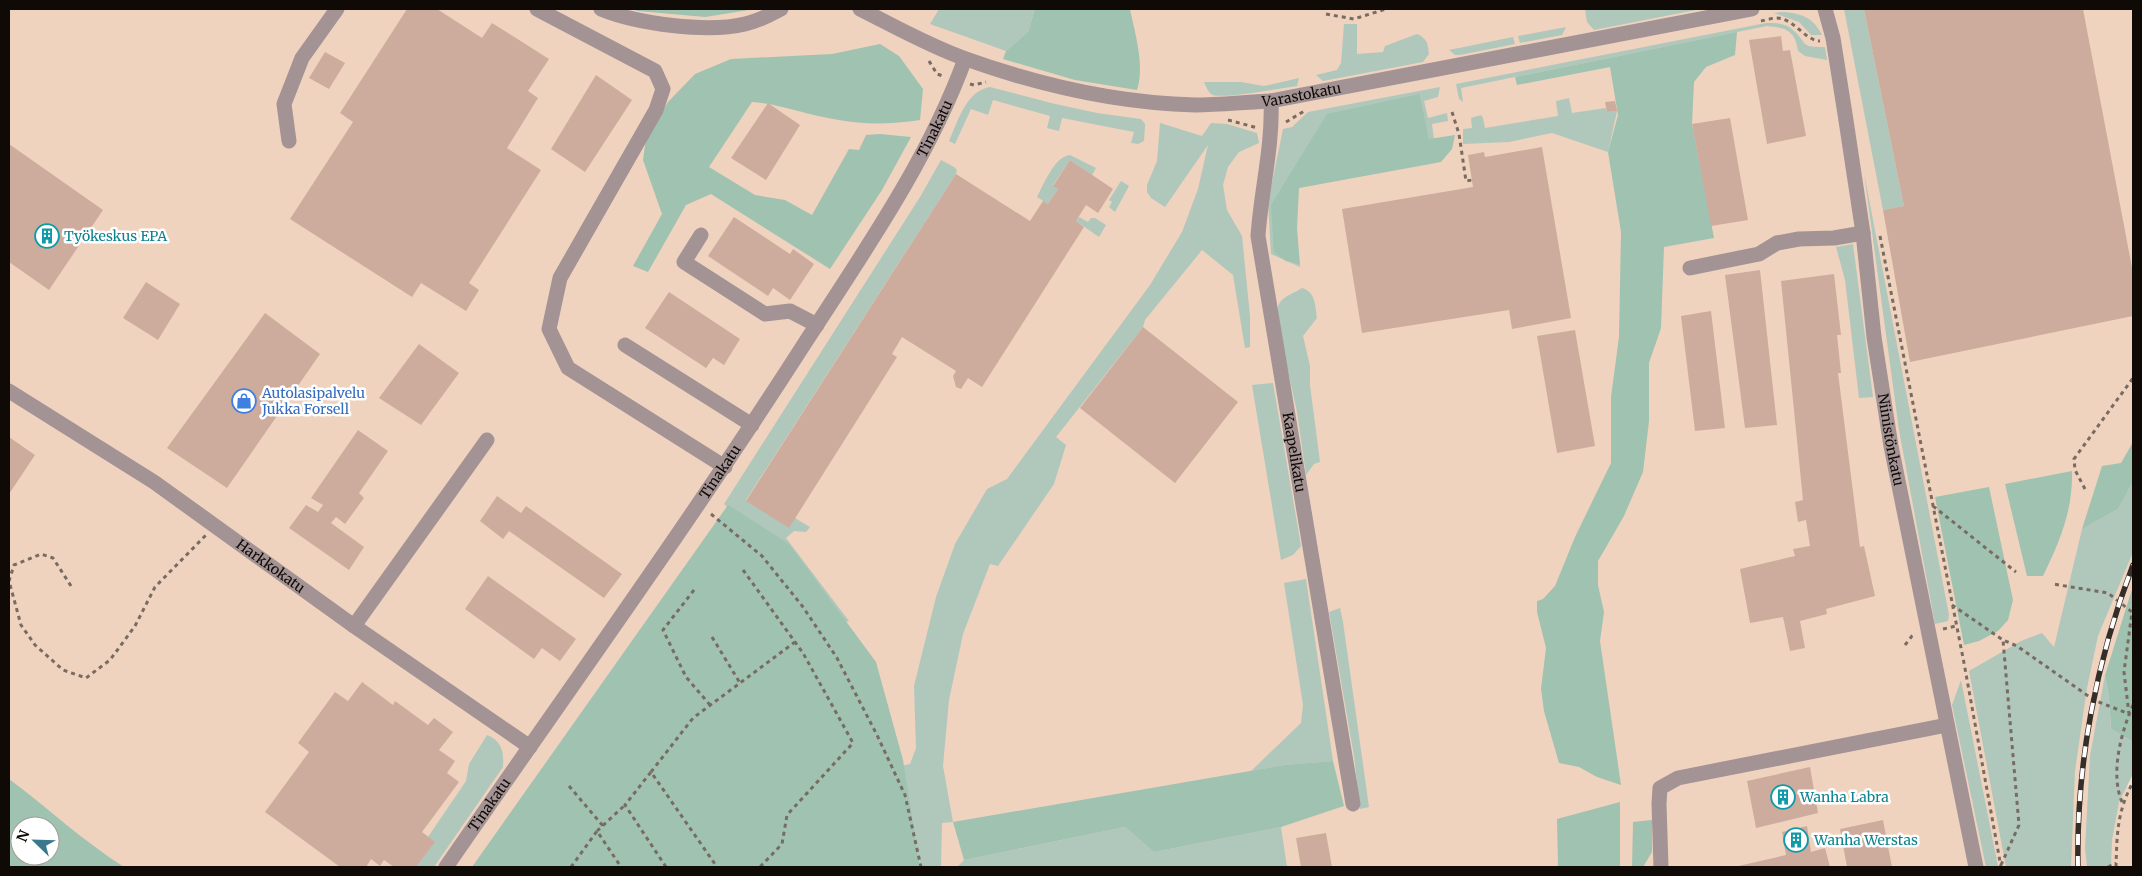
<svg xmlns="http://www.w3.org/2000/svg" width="2142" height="876" font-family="Merriweather,serif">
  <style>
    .built { fill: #efd3bf; fill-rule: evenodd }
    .green { fill: #b0c7bc }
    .forest { fill: #9fc2b1; fill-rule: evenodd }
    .building { fill: #cdac9d }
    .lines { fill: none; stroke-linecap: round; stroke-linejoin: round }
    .path { stroke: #786b62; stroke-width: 3; stroke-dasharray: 4 4; stroke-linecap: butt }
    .minor { stroke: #a39394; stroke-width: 15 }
    .rail-casing { stroke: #352d27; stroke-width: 5.5 }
    .rail { stroke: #fff; stroke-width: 4; stroke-dasharray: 11; stroke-linecap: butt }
    .labels { text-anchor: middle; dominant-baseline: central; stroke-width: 5; stroke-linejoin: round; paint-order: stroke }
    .street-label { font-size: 14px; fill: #100a06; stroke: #fff }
    .culture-label { font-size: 14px; fill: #0d838f; stroke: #fff; text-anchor: start }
    .shop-label { font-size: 14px; fill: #366cbe; stroke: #fff; text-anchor: start }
  </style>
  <rect width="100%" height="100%" fill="#f6e1d2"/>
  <!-- built -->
  <path class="built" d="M9,9H2133V586L2105,675L2102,771L2133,790V867H9ZM20,826H50V856H20Z"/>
  <!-- green -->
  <path class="green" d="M939,9H1035L1028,32L1006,51L930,24Z
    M1585,9H1701L1594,30L1587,22Z
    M1844,9H1864L1904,206L1883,210Z
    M1782,12C1801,13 1813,17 1822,35H1811L1799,22L1774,13Z
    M1766,23C1776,23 1786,23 1793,30C1809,44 1798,47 1825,47L1827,60L1805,56L1798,51C1795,30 1786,28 1767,26L1461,88L1463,102L1459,99L1456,84Z
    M1344,24H1357V54L1383,52L1385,46L1417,34C1427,38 1428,44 1429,54L1423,62L1323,81L1316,75L1337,70L1341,63Z
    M1566,27L1562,35L1520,43L1518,36Z
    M1513,37L1515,44L1460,55H1455L1449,50Z
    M1299,78L1297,86C1282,88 1224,99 1213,95C1208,93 1206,86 1204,82H1241L1264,86Z
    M990,87L1051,103L1097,113L1141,119L1145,124L1144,141L1138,144L1131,143L1134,132L1062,118L1059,131L1047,128L1050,116L993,100L988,115L971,109L955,144L949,141C958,121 966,91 990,87Z
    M1440,87L1438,97L1424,101L1428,118L1447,113L1448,121L1432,124L1434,139L1429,140L1420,94L1271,205L1286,261L1300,265V267L1271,254L1268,202L1283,129L1292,127L1308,112Z
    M1569,98L1572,113L1606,108L1607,112L1617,111L1608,152L1552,133L1509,142L1463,144V129L1472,128L1471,118L1481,115L1483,118L1485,128L1558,116L1556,101Z
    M1160,123L1202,136L1211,123L1227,124L1257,133L1259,143L1239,152L1228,167L1223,185L1227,210L1242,236L1250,316V347L1245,348L1233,275L1202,250L1145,320L1143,327L1056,437L1066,445L1054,484L998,566L990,564L963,634L949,700L943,766L953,822L942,823L941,867H921L905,806L892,768L910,764L916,748L914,686L936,597L955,544L987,489L1007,479L1150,285L1182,232L1198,189L1208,145L1165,207L1151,198L1147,192V185L1157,161Z
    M1070,155L1096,168L1092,175L1070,160L1053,185L1058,189L1048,204L1037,197C1044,184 1054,157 1070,155Z
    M941,160L954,167L957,170L956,174L746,500L795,518L810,527L806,532L794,531L786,538L849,621L837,625L794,570L724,504L920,197Z
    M1864,173L1949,615L1948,621L1935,624L1899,430Z
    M1121,181L1129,186L1115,212L1109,207L1112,202L1109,200Z
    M1079,217L1088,222L1091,218H1095L1106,225L1099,237L1076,221Z
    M1853,244L1873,397L1859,398L1845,280L1836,247Z
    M1302,288C1316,292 1315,306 1317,318L1303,336L1310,366V385L1320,462L1314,464L1306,475L1297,412L1277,321C1276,297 1284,299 1302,288Z
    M1273,383L1301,546L1293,555L1281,560L1252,385Z
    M2133,482V552L2098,636L2087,688L2075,771L2071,867H2006L1969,671L2021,641L2042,633L2054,647L2082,529L2118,509Z
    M1306,579L1333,761L1285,765L1251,771L1301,723L1303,705L1284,583Z
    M1340,608L1343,622L1369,807L1360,809L1354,756L1329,612Z
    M2105,675L2109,698L2111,729L2133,742V774L2119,802L2112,840L2111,867H2087L2085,848L2090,756Z
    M1961,680L1995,851L1998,867H1986L1952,705Z
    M487,735C502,741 504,752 503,767L434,867H416L434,842L428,837L466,781L469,764Z
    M1125,827L1154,852L1281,827L1287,867H957L964,860Z"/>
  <!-- forest -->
  <path class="forest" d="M631,9H755L705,17L638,11Z
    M1035,9H1130C1135,34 1145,65 1137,90L1075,80L1003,59L1006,51L1028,32Z
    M1737,32L1735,55L1706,67L1694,82L1692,124L1714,238L1664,247L1661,328L1649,363V421L1643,472L1624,516L1598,561V585L1604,612L1600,641L1621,785L1597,777L1579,767L1559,763L1544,711L1541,689L1546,648L1537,612V601L1543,599L1555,586L1575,537L1611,463V397L1619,337L1621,232L1608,152L1618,115L1610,67L1517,85L1515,77Z
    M880,44L899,56L923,89L920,120C893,124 865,125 839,120C809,116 781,104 752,102L709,167L755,195L785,200L812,215L849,149L859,150L866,135L880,134L911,137L882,190L830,269L711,194L686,205L648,272L633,266L662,214L643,160L646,138L668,102L695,74L731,59L832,54Z
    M1420,94L1429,139L1455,135L1452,149L1441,162L1299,188L1297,228L1300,265L1286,261L1274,252L1271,205L1327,114Z
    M2133,442V482L2118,509L2082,529L2102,466L2121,463Z
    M2072,471C2073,510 2060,541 2043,576H2027L2005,484Z
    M1989,487L2013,600L2008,620L1998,631L1979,641L1964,645L1935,497Z
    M728,505L789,544L876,662L903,760L920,867H472Z
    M2133,586V742L2111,729L2109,698L2105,675Z
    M1333,761L1344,806L1281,827L1154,852L1125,827L964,860L953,822L1285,765Z
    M9,779C48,808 83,841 124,867H9ZM20,826H50V856H20Z
    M1620,802V867H1558L1557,819Z
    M1652,820V852L1643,867H1632L1633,822Z"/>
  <!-- building -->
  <path class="building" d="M407,9H437L482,38L492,23L549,59L528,91L538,98L507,148L541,170L469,283L479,290L466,311L421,283L412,297L290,219L353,122L340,113Z
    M1864,9H2083L2133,273V316L1910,362L1883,210L1904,206Z
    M1781,36L1783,51L1790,50L1806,136L1767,144L1749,40Z
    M325,52L345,63L329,89L309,78Z
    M596,75L632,100L585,172L551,149Z
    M1615,101L1617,111L1607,112L1605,102Z
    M768,103L800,125L766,180L731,158Z
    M1730,118L1748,220L1711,226L1692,124Z
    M9,144L103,210L49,290L9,262Z
    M1542,147L1571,318L1512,329L1509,310L1362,333L1342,209L1473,187L1468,155L1484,152L1485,157Z
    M1070,160L1113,189L1098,213L1086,205L1076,221L1084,227L982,387L968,378L961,389L956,387L953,376L956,371L902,337L892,354L897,357L789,528L746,501L956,174L1030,221L1043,201L1048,204L1058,189L1053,186Z
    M734,217L790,254L793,249L814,264L790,300L773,288L768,296L708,256Z
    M1760,270L1777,425L1745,428L1725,275Z
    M1834,274L1841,335H1837L1841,373H1838L1860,547L1864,546L1875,596L1826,609L1827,614L1800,621L1805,648L1790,651L1783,617L1750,623L1740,569L1795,556L1793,549L1810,546L1806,520L1798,522L1795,502L1803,500L1781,281Z
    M146,282L180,304L158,340L123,318Z
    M669,292L740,339L724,365L713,358L706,368L645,328Z
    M1711,311L1725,428L1695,431L1681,316Z
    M265,313L320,354L227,488L167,448Z
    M1143,327L1238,402L1175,483L1080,408Z
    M1575,330L1595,446L1557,453L1537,336Z
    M419,344L459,373L421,425L379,398Z
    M358,430L388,451L359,493L364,498L345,524L336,517L331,523L364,547L349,570L289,528L306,505L318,512L323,505L311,498Z
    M9,437L35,455L9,494Z
    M497,496L521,513L526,506L622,574L604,598L509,531L503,539L480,521Z
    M488,576L576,639L560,661L542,648L534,659L465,609Z
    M362,682L393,705L395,701L428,725L434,718L453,732L439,750L455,761L447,773L459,782L422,832L435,842L416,867H394L384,860L380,866L371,859L366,867H340L265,812L309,752L298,743L335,692L348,701Z
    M1810,767L1818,813L1756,828L1747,781Z
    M1883,820L1892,867H1847L1840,829Z
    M1807,826L1811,852L1825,848L1830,867H1734L1786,855L1782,832Z
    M1326,833L1332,867H1301L1296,838Z"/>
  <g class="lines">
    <!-- path -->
    <path class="path" d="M1326,14L1354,19L1386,9
      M1761,21C1766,20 1772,18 1777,18C1795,19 1804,40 1820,41
      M929,61L937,74L943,76
      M970,84L974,85L986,82
      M1452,112L1459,134L1466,181L1472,180
      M1228,120L1258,128
      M1286,122L1306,110
      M1880,236L1964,663L2001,867
      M2085,489L2075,470L2074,459L2133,378
      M1933,506L2016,572
      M711,514L762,556L803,607L837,658L877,735L905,795L921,867
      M743,570L803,653L853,743L787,815L782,844L760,867
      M71,586L53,558L41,554L14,565L9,581L21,625L35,645L63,670L86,678L110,660L135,626L155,587L206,535
      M694,590L663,630L686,677L710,705
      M1952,605L2003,640L2017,646L2094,700L2129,714L2124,672L2132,612L2108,593L2053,584
      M1943,629L1956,626
      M712,637L740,683
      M1905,645L1912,636L1914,635
      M651,772L693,718L795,642
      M569,786L603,826
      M2122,802C2110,774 2121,732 2133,705
      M597,831L625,805
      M2001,865L2019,825L2003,640
      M571,867L597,831L621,867
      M666,867L625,805L651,772L717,867
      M2108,867L2116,863
      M2116,867C2117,833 2117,812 2133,782"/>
    <!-- minor -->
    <g class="minor">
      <path d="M537,9L655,71L663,89L656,110L560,278L549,329L568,368L725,467"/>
      <path d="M601,9C638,24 707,33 745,24C758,21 770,15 781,9"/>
      <path id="s1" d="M860,9C894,26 929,46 966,59C1039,85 1117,103 1195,105C1220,105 1245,102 1271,101L1752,9"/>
      <path id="s2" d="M1825,9L1833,38L1845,114L1863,233L1874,337L1891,446L1976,867"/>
      <path id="s3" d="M1271,101C1273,146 1261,191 1258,236L1353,804"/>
      <path d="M289,141L284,104L302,58L337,9"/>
      <path d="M701,235L684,262L765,314L790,311L817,325"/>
      <path d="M1690,268L1759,254L1777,243L1799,239L1834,238L1863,233"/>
      <path d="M625,345L752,425"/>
      <path id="s4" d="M9,391L154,482L354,626L530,747"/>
      <path d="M354,626L487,440"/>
      <path id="s5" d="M446,867C565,695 688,525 801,349C861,256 927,163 965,59"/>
      <path d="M1661,867L1659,804L1660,788L1678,778L1947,725"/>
    </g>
    <!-- rail casing -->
    <g class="rail-casing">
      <path id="rail" d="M2078,867C2076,765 2096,661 2133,565"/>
    </g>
    <!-- rail -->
    <use href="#rail" class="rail"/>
  </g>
  <!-- icons -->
  <defs>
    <g id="building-ring" transform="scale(1.25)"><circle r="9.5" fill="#fff" stroke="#0f9aa8" stroke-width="1.5"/><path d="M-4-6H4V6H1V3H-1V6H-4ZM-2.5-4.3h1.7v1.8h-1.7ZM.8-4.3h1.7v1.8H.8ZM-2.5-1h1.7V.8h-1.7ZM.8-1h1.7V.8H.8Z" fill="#0f9aa8"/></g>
    <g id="shop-ring" transform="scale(1.25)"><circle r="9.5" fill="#fff" stroke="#3f7fe0" stroke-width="1.5"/><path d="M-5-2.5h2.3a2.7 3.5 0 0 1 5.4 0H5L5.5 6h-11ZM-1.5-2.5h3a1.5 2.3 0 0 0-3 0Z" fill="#3f7fe0"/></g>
  </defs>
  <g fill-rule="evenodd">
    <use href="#building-ring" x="47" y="236"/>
    <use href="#shop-ring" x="244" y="401"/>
    <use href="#building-ring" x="1783" y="797"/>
    <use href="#building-ring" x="1796" y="840"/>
  </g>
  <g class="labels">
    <!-- street labels -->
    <g class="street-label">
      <text stroke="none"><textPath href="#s1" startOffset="459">Varastokatu</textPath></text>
      <text stroke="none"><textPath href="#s5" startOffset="886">Tinakatu</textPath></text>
      <text stroke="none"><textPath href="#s2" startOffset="436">Niinistönkatu</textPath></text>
      <text stroke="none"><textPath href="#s3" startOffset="355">Kaapelikatu</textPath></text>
      <text stroke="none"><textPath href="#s5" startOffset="481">Tinakatu</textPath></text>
      <text stroke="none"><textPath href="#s4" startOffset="315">Harkkokatu</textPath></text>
      <text stroke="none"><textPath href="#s5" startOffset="76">Tinakatu</textPath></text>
    </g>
    <!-- culture labels -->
    <g class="culture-label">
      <text x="64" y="236">Työkeskus EPA</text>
      <text x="1800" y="797">Wanha Labra</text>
      <text x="1814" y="840">Wanha Werstas</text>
    </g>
    <!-- shop labels -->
    <g class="shop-label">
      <text x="262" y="393">Autolasipalvelu<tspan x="262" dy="16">Jukka Forsell</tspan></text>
    </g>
  </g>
  <!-- border -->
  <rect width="2142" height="876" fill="none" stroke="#100a06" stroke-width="20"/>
  <!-- north arrow -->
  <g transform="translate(35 841) rotate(293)"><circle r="24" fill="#ffffff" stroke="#9f9d9b"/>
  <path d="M0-4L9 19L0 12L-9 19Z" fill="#39788d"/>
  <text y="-8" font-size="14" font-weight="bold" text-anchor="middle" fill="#100a06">N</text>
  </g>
</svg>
